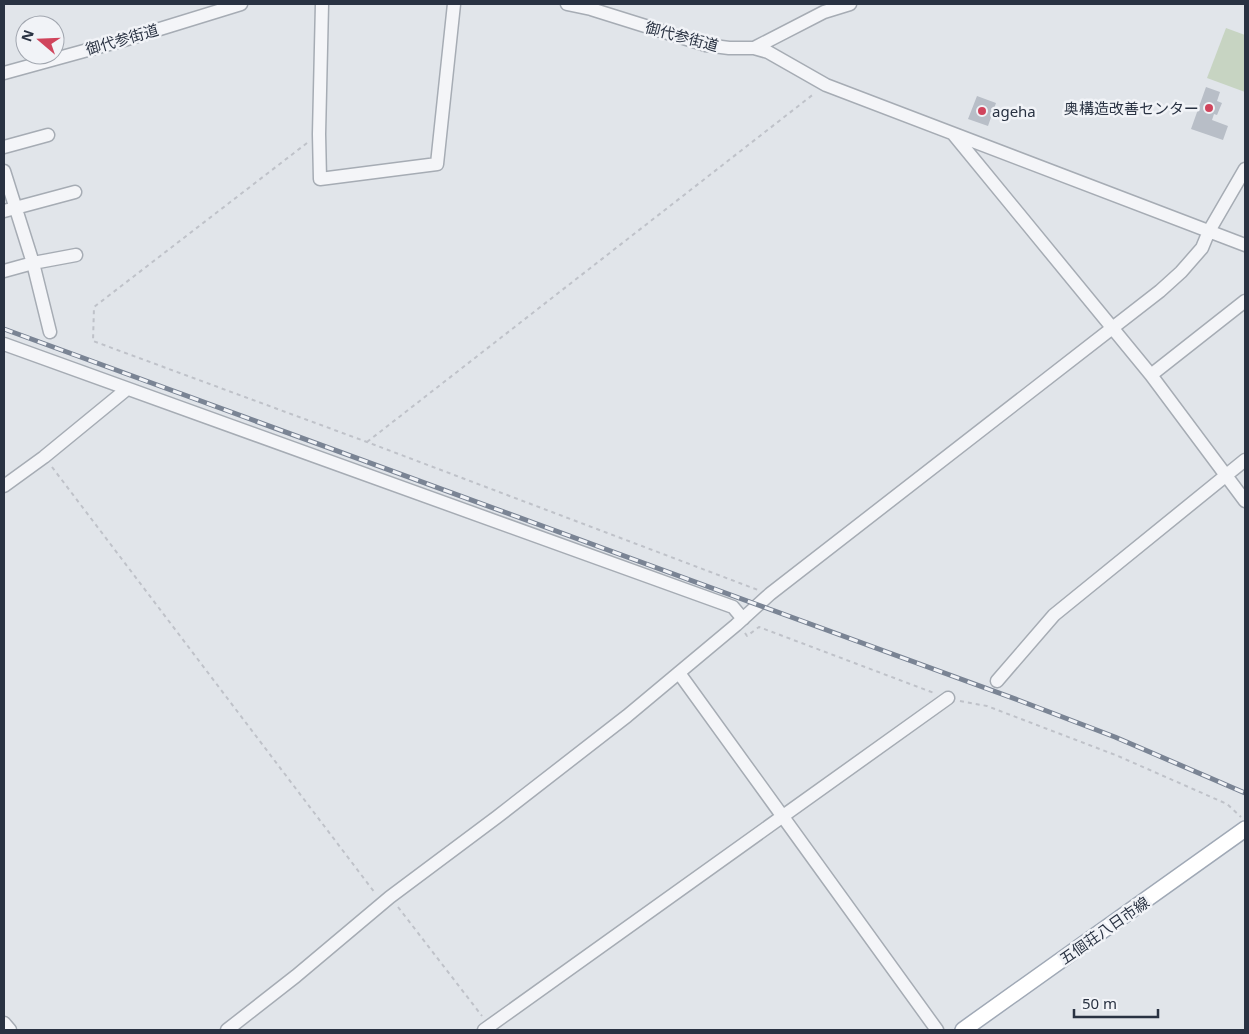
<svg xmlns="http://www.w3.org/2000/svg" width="1249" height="1034" font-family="'Noto Sans','Noto Sans JP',sans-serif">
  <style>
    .green { fill: #c7d4c2 }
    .building { fill: #b8bec7 }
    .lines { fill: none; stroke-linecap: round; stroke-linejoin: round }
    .minor-casing { stroke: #a6acb4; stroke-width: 15 }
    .major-casing { stroke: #a0a9b6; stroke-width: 18 }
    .path { stroke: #bfc2c9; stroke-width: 2; stroke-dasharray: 4 4; stroke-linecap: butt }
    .minor { stroke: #f4f5f8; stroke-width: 12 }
    .major { stroke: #fff; stroke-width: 15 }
    .rail-casing { stroke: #7a8494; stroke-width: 5 }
    .rail { stroke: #f1f3f7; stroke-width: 3; stroke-dasharray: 9; stroke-linecap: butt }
    .poi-dot { fill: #d0445c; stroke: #f1f3f7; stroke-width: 2 }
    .labels { text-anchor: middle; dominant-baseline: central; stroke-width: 5; stroke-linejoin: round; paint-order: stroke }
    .street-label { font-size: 15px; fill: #293242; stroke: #f1f3f7 }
    .poi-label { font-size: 15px; fill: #293242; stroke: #f1f3f7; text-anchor: end }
  </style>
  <rect width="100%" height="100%" fill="#e1e5ea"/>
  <!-- green -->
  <path class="green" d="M1226,28L1245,35V92L1207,78Z"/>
  <!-- building -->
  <path class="building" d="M1206,87L1220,92L1217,101L1222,103L1217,115L1214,114L1212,120L1228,126L1223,140L1191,129Z
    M977,96L996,103L988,126L968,119Z"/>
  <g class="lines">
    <!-- minor casing -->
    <g class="minor-casing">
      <path id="minor" d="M322,4L319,134L320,179L437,164L454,4
        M567,4L591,9L706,45L729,48H754L824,12L850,4
        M754,48L768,52L826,85L1245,245
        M4,73L124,40L241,4
        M954,135L1151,375L1245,501
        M4,147L48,135
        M4,171L33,263L50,332
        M4,211L75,192
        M4,271L33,263L76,255
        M4,344L733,607L743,619
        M1151,375L1245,301
        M4,486L44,457L127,389
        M679,673L937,1030
        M997,681L1054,615L1245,460
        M4,1023L10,1030
        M227,1030L296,976L390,897L497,817L627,716L736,625L770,594L1160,291L1181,272L1202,248L1209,231L1245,169
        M484,1030L948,698"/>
    </g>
    <!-- major casing -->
    <g class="major-casing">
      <path id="major" d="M963,1030L1245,829"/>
    </g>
    <!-- path -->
    <path class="path" d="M307,143L94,307L93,341L367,442L758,590
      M367,442L815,93
      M52,467L375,893
      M745,633L747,636L759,627L934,693
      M960,701L987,706L1118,756L1227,804L1241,817
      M398,907L482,1016"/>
    <!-- minor -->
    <use href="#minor" class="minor"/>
    <!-- major -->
    <use href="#major" class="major"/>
    <!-- rail casing -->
    <g class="rail-casing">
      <path id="rail" d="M4,329L1018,700L1115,737L1245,793"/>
    </g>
    <!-- rail -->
    <use href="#rail" class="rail"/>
  </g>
  <!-- markers -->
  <g class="poi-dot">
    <circle cx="1209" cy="108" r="5"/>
    <circle cx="982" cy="111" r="5"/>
  </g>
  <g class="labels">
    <!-- street labels -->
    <g class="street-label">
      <text transform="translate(682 36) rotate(15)">御代参街道</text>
      <text transform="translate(122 39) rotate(-16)">御代参街道</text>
      <text transform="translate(1104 930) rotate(-35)">五個荘八日市線</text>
    </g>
    <!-- poi labels -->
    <g class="poi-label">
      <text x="1199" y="108">奥構造改善センター</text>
      <text x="992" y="111" text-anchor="start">ageha</text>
    </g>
  </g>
  <!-- border -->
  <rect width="1249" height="1034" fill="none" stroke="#293242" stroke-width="10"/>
  <!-- north arrow -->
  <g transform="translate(40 40) rotate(289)"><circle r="24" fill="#f1f3f7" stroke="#a1a6af"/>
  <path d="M0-4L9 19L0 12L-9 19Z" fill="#d0445c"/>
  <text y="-8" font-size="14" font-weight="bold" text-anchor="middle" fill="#293242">N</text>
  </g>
  <!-- scale -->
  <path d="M1074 1009v8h84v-8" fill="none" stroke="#293242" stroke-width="2.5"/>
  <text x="1082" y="1009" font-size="15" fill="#293242" stroke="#f1f3f7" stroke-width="4" paint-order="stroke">50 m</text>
</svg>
